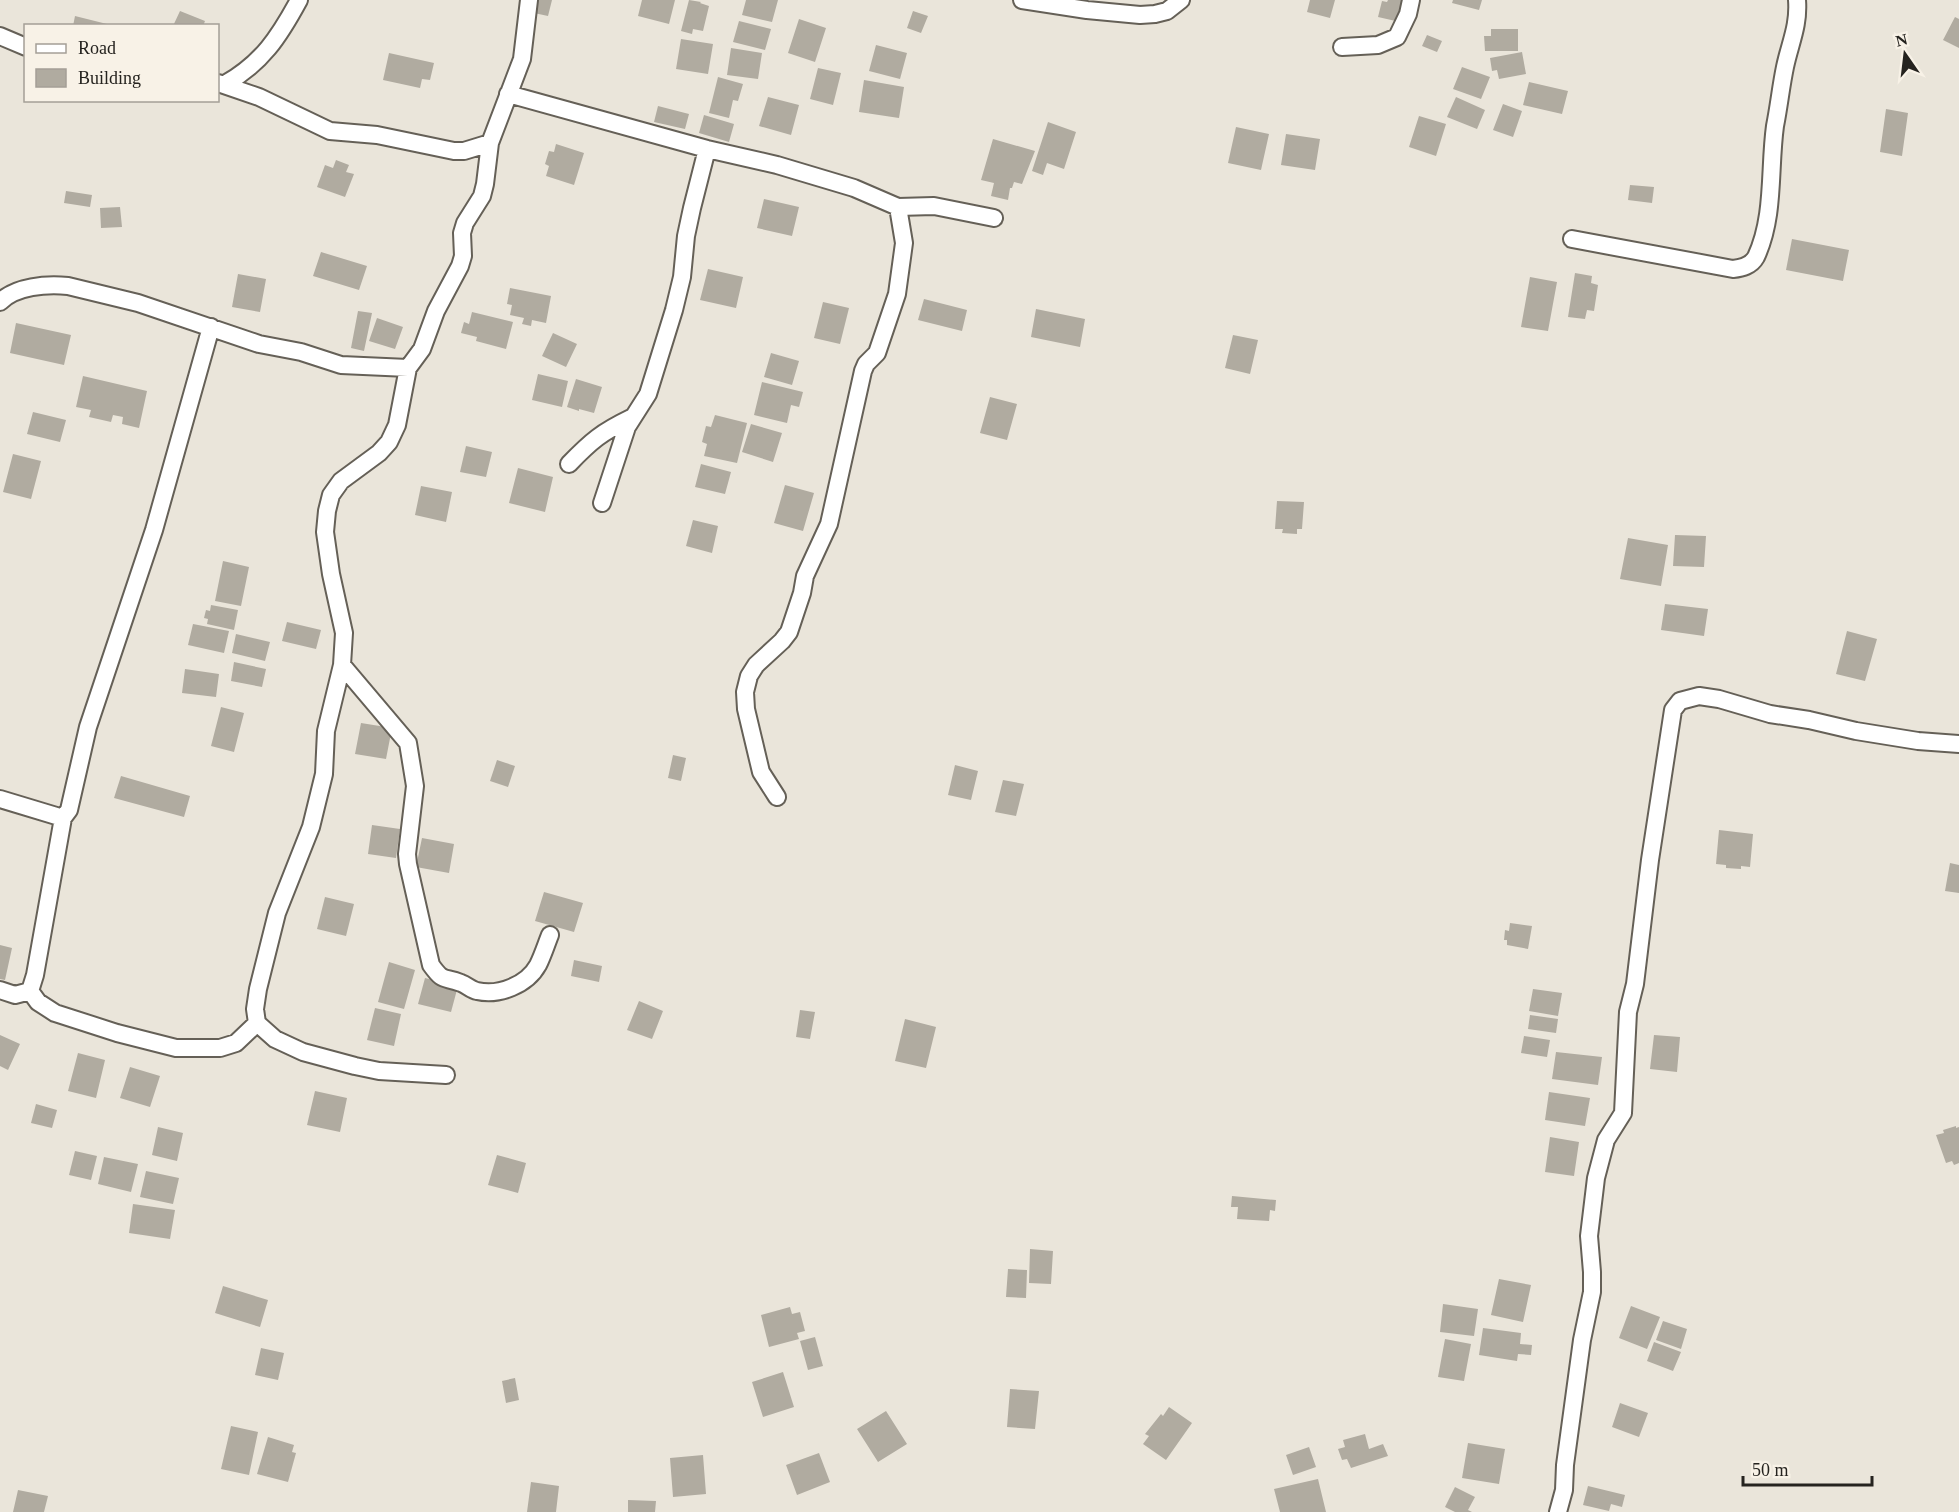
<svg xmlns="http://www.w3.org/2000/svg" width="1959" height="1512" font-family="Georgia,serif">
  <style>
    .building { fill: #b0aba0 }
    .lines { fill: none; stroke-linecap: round; stroke-linejoin: round }
    .minor-casing { stroke: #656057; stroke-width: 20 }
    .minor { stroke: #fff; stroke-width: 16 }
  </style>
  <rect width="100%" height="100%" fill="#eae5da"/>
  <!-- building -->
  <path class="building" d="M536,0H552L548,16L534,13Z
    M642,0H675L669,24L638,16Z
    M689,0L701,2L700,3L709,6L703,31L693,29L692,34L681,31Z
    M746,0H778L772,22L742,15Z
    M1310,0H1335L1330,18L1307,12Z
    M1388,0H1405L1400,22L1378,17L1382,1L1387,2Z
    M1453,0H1482L1479,10L1452,3Z
    M180,11L205,21L203,26H173Z
    M913,11L928,16L921,33L907,28Z
    M75,16L111,25V26H73Z
    M1955,17L1959,19V48L1943,40Z
    M799,19L826,28L815,62L788,53Z
    M739,21L771,29L765,50L733,42Z
    M1491,29H1518V51H1485L1484,36H1491Z
    M1427,35L1442,41L1437,52L1422,46Z
    M681,39L713,44L708,74L676,69Z
    M876,45L907,53L900,79L869,71Z
    M731,48L762,53L758,79L727,75Z
    M1522,52L1526,74L1499,79L1497,70L1492,71L1490,58Z
    M389,53L434,63L430,80L422,79L420,88L383,80Z
    M1462,67L1490,77L1481,99L1453,89Z
    M818,68L841,73L833,105L810,99Z
    M718,77L743,84L738,101L733,100L729,118L709,113Z
    M864,80L904,87L899,118L859,112Z
    M1529,82L1568,91L1562,114L1523,105Z
    M768,97L799,105L791,135L759,126Z
    M1456,97L1485,110L1477,129L1447,117Z
    M1503,104L1522,111L1513,137L1493,130Z
    M658,106L689,114L685,129L654,122Z
    M1886,109L1908,113L1902,156L1880,152Z
    M704,115L734,124L729,142L699,133Z
    M1419,116L1446,124L1436,156L1409,147Z
    M1048,122L1076,132L1064,169L1047,163L1043,175L1032,171Z
    M1236,127L1269,134L1261,170L1228,163Z
    M1286,134L1320,139L1315,170L1281,165Z
    M993,139L1035,151L1022,184L1014,182L1012,188H1010L1008,200L991,196L994,183L981,180Z
    M556,144L584,153L574,185L546,176L549,166L545,164L549,151L554,152Z
    M336,160L349,165L346,172L354,174L345,197L317,187L325,165L333,168Z
    M1630,185L1654,187L1652,203L1628,200Z
    M66,191L92,195L90,207L64,203Z
    M764,199L799,207L792,236L757,228Z
    M120,207L122,227L101,228L100,208Z
    M1792,239L1849,250L1843,281L1786,270Z
    M321,252L367,266L359,290L313,276Z
    M708,269L743,277L736,308L700,300Z
    M1575,273L1592,276L1591,283L1598,285L1594,311L1587,310L1585,319L1568,317Z
    M238,274L266,279L260,312L232,307Z
    M1530,277L1557,282L1548,331L1521,327Z
    M510,288L551,296L546,323L532,320L531,326L522,324L524,318L510,315L512,305L507,304Z
    M924,299L967,310L962,331L918,320Z
    M823,302L849,308L840,344L814,338Z
    M1036,309L1085,319L1080,347L1031,337Z
    M358,311L372,313L364,351L351,348Z
    M472,312L513,322L506,349L476,341L477,337L461,333L464,322L469,324Z
    M377,318L403,327L395,349L369,341Z
    M16,323L71,335L64,365L10,353Z
    M553,333L577,344L566,367L542,356Z
    M1233,335L1258,340L1250,374L1225,368Z
    M771,353L799,361L792,385L764,377Z
    M538,374L568,381L562,407L532,400Z
    M83,376L147,391L139,428L122,424L123,417L113,415L111,422L89,417L91,410L76,407Z
    M576,379L602,387L594,413L579,409V411L567,407Z
    M762,382L803,392L799,407L791,405L787,423L754,415Z
    M990,397L1017,404L1007,440L980,433Z
    M33,412L66,420L60,442L27,434Z
    M715,415L747,423L737,463L704,456L707,444L702,442L706,426L711,427Z
    M751,424L782,433L773,462L742,452Z
    M466,446L492,452L486,477L460,472Z
    M13,454L41,461L31,499L3,492Z
    M701,464L731,472L725,494L695,487Z
    M518,468L553,477L545,512L509,503Z
    M785,485L814,493L803,531L774,523Z
    M421,486L452,492L446,522L415,515Z
    M1277,501L1304,502L1302,529H1297V534L1282,533L1283,529H1275Z
    M693,520L718,526L712,553L686,546Z
    M1675,535L1706,536L1704,567L1673,566Z
    M1628,538L1668,545L1661,586L1620,579Z
    M223,561L249,567L241,606L215,601Z
    M1665,604L1708,609L1704,636L1661,630Z
    M211,605L238,610L234,630L207,624L208,619L204,618L206,610L210,611Z
    M287,622L321,630L316,649L282,641Z
    M193,624L229,631L224,653L188,645Z
    M1847,631L1877,639L1865,681L1836,674Z
    M236,634L270,642L265,661L232,653Z
    M234,662L266,669L262,687L231,681Z
    M185,669L219,674L216,697L182,693Z
    M221,707L244,713L234,752L211,746Z
    M361,723L392,728L386,759L355,754Z
    M673,755L686,758L681,781L668,778Z
    M497,760L515,766L508,787L490,781Z
    M955,765L978,771L971,800L948,795Z
    M121,776L190,796L184,817L114,798Z
    M1003,780L1024,784L1016,816L995,812Z
    M372,825L400,829L396,858L368,854Z
    M1719,830L1753,834L1750,867L1741,866V869L1726,868V865L1716,864Z
    M422,838L454,844L449,873L416,867Z
    M1950,863L1959,865V893L1945,891Z
    M544,892L583,903L574,932L535,921Z
    M325,897L354,904L346,936L317,929Z
    M1510,923L1532,926L1528,949L1507,945V940H1504L1505,930L1509,931Z
    M0,945L12,948L5,980L0,979Z
    M574,960L602,966L599,982L571,976Z
    M389,962L415,970L404,1009L378,1002Z
    M425,978L458,986L451,1012L418,1004Z
    M1533,989L1562,993L1558,1016L1529,1011Z
    M639,1001L663,1011L652,1039L627,1030Z
    M375,1008L401,1014L394,1046L367,1040Z
    M800,1010L815,1012L810,1039L796,1037Z
    M1530,1015L1558,1019L1556,1033L1528,1029Z
    M905,1019L936,1027L926,1068L895,1061Z
    M0,1035L20,1044L8,1070L0,1066Z
    M1654,1035L1680,1037L1677,1072L1650,1069Z
    M1524,1036L1550,1040L1547,1057L1521,1053Z
    M1556,1052L1602,1057L1598,1085L1552,1079Z
    M78,1053L105,1060L96,1098L68,1091Z
    M130,1067L160,1076L150,1107L120,1098Z
    M315,1091L347,1098L340,1132L307,1125Z
    M1549,1092L1590,1098L1585,1126L1545,1120Z
    M36,1104L57,1110L52,1128L31,1123Z
    M1956,1126V1128L1959,1127V1163L1954,1165L1952,1161L1946,1163L1936,1135L1944,1133L1943,1130Z
    M158,1127L183,1133L177,1161L152,1155Z
    M1550,1137L1579,1142L1574,1176L1545,1172Z
    M75,1151L97,1156L91,1180L69,1175Z
    M497,1155L526,1163L518,1193L488,1185Z
    M104,1157L138,1164L131,1192L98,1184Z
    M146,1171L179,1178L173,1204L140,1197Z
    M1232,1196L1276,1200L1275,1211L1270,1210L1269,1221L1237,1219L1238,1207H1231Z
    M133,1204L175,1210L170,1239L129,1233Z
    M1030,1249L1053,1251L1051,1284L1029,1283Z
    M1008,1269L1027,1270L1026,1298L1006,1297Z
    M1499,1279L1531,1285L1523,1322L1491,1315Z
    M223,1286L268,1300L260,1327L215,1313Z
    M1443,1304L1478,1309L1474,1336L1440,1332Z
    M1631,1306L1660,1317L1647,1349L1619,1338Z
    M790,1307L792,1314L800,1312L805,1331L797,1333L799,1339L769,1347L761,1315Z
    M1663,1321L1687,1329L1681,1349L1656,1340Z
    M1483,1328L1521,1333L1520,1344L1532,1345L1531,1355L1518,1354L1517,1361L1479,1355Z
    M815,1337L823,1366L808,1370L800,1341Z
    M1445,1339L1471,1344L1464,1381L1438,1377Z
    M1654,1342L1681,1352L1673,1371L1647,1361Z
    M261,1348L284,1353L278,1380L255,1375Z
    M783,1372L794,1407L763,1417L752,1382Z
    M515,1378L519,1400L506,1403L502,1381Z
    M1010,1389L1039,1391L1035,1429L1007,1427Z
    M1620,1403L1648,1413L1639,1437L1612,1427Z
    M1169,1407L1192,1423L1166,1460L1143,1444L1149,1436L1145,1434L1161,1414L1163,1416Z
    M886,1411L907,1444L878,1462L857,1429Z
    M231,1426L258,1432L249,1475L221,1469Z
    M1365,1434L1369,1449L1383,1444L1388,1456L1351,1468L1347,1459L1342,1460L1338,1449L1345,1447L1343,1440Z
    M268,1437L294,1445L292,1452L296,1453L288,1482L257,1474Z
    M1468,1443L1505,1449L1499,1484L1462,1478Z
    M1309,1447L1316,1467L1293,1475L1286,1455Z
    M819,1453L830,1482L797,1495L786,1465Z
    M703,1455L706,1494L673,1497L670,1458Z
    M1318,1479L1326,1512H1280L1274,1489Z
    M531,1482L559,1486L556,1512H527Z
    M1588,1486L1625,1495L1622,1507L1611,1504L1609,1511L1583,1505Z
    M1455,1487L1475,1497L1468,1510L1472,1512H1455L1445,1507Z
    M18,1490L48,1496L44,1512H13Z
    M628,1500L656,1501L655,1512H628Z"/>
  <g class="lines">
    <!-- minor casing -->
    <g class="minor-casing">
      <path id="minor" d="M1022,0L1087,10L1140,15L1155,14L1167,11L1181,0
        M0,36L26,47
        M1342,47L1378,45L1397,37L1408,14L1411,0
        M218,83L259,97L330,131L377,135L454,151H464L490,143
        M225,84C262,63 279,37 299,0
        M508,94L707,149L777,165L854,188L898,207L934,206L994,218
        M1572,239L1733,269C1742,268 1751,266 1756,257C1775,216 1769,169 1775,126C1779,106 1781,86 1785,67C1790,43 1799,26 1797,0
        M0,302C16,286 46,284 68,286L138,303L259,344L301,352L341,365L408,368
        M569,464C591,441 602,432 631,418
        M602,503L627,427L648,394L674,310L682,277L686,236L692,208L707,149
        M342,665L408,743L415,786L407,854L408,864L431,965C444,983 443,976 461,983C467,985 471,990 477,991C499,996 527,985 538,965C543,955 546,945 550,935
        M777,797L761,772L746,709L745,692L749,676L756,665L782,641L789,632L802,593L805,576L829,524L863,371L866,364L877,353L897,294L904,243L898,207
        M0,799L63,818L69,810L88,727L154,530L211,327
        M0,990L15,995L30,991L35,975L63,818
        M30,991L38,1002L55,1013L117,1033L176,1048H220L236,1043L257,1023
        M446,1075L379,1071L355,1066L303,1052L275,1039L257,1023L255,1009L258,989L277,913L311,827L324,774L326,731L342,665L344,633L331,574L325,532L327,511L331,495L341,481L379,453L389,442L397,425L408,368L422,349L436,311L460,266L463,256L462,233L465,223L482,196L485,184L490,143L522,59L529,0
        M1558,1512L1564,1490L1565,1465L1582,1340L1592,1292V1272L1589,1236L1596,1178L1606,1140L1623,1113L1628,1012L1635,984L1650,860L1673,710L1680,701L1699,696L1719,699L1770,714L1809,720L1856,731L1918,741L1959,744"/>
    </g>
    <!-- minor -->
    <use href="#minor" class="minor"/>
  </g>
  <!-- legend -->
  <rect x="24" y="24" width="195" height="78" fill="#f8f2e7" stroke="#a49f97" stroke-width="1.5"/>
  <rect x="36" y="44" width="30" height="9" fill="#ffffff" stroke="#a49f97" stroke-width="1.5"/>
  <text x="78" y="54" font-size="18" fill="#25231f">Road</text>
  <rect x="36" y="69" width="30" height="18" fill="#b0aba0" stroke="#a49f97" stroke-width="1.5"/>
  <text x="78" y="84" font-size="18" fill="#25231f">Building</text>
  <!-- north arrow -->
  <g transform="translate(1905 54) rotate(346)" stroke="#f8f2e7" stroke-width="4.5" paint-order="stroke">
  <path d="M0-4.5L10 22L0 15L-10 22Z" fill="#25231f"/>
  <text y="-9" font-size="16" font-weight="bold" text-anchor="middle" fill="#25231f">N</text>
  </g>
  <!-- scale -->
  <path d="M1743 1476v9h129v-9" fill="none" stroke="#25231f" stroke-width="3"/>
  <text x="1752" y="1476" font-size="18" fill="#25231f" stroke="#f8f2e7" stroke-width="4.5" paint-order="stroke">50 m</text>
</svg>
